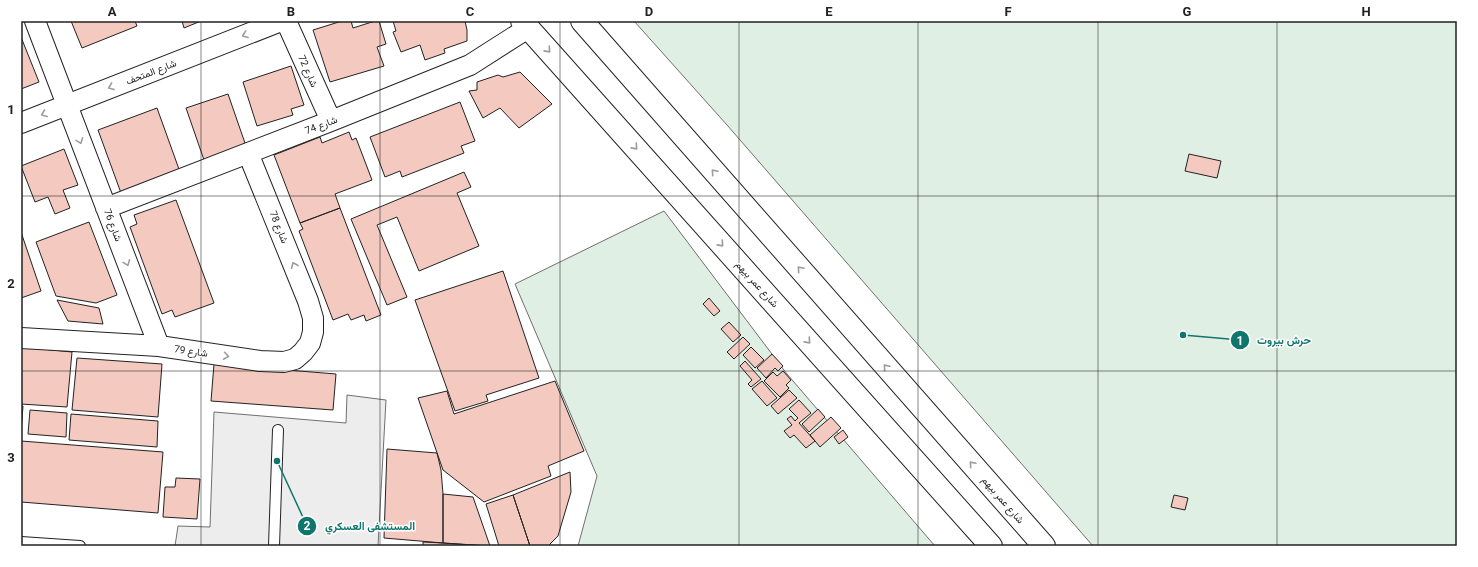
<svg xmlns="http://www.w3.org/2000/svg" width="1478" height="567" font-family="Roboto,Vazirmatn,sans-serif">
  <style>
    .green { fill: #e0efe3; stroke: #6f6f6f }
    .parking { fill: #ededed; stroke: #6f6f6f }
    .building { fill: #f3c9c0; stroke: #222 }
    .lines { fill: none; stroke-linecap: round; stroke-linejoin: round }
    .lane-casing { stroke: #222; stroke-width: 12 }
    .street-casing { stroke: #222; stroke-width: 22 }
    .secondary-casing { stroke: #222; stroke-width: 24 }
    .lane { stroke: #fff; stroke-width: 10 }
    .street { stroke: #fff; stroke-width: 20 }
    .secondary { stroke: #fff; stroke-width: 22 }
    .oneway { stroke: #9c9c9c }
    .grid { fill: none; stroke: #222; stroke-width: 1; stroke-opacity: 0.55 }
    .labels { text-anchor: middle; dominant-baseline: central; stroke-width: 3; stroke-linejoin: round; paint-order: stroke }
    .street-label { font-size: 10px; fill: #222; stroke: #fff }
    .leader { fill: none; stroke: #0f766e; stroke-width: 1.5 }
    .callout-dot { fill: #0f766e; stroke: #fff; stroke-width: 1.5 }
    .mark-label { font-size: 12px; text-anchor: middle; font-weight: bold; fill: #fff }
    .callout-label { font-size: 11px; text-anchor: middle; font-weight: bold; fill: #0f766e; stroke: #fff; stroke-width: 3; stroke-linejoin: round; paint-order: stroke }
    .neatline { fill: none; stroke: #222; stroke-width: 1.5 }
    .grid-label { font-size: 13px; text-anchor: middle; font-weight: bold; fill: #222 }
  </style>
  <rect width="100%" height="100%" fill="#fff"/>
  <!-- green -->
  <path class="green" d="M634,21H1457V546H1093L727,125Z
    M664,211L787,374L935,546H578L597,476L515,284Z"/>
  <!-- parking -->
  <path class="parking" d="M347,395L386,400L378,546H175L178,526L210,527L214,412L346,423Z"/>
  <!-- building -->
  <path class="building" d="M71,21H135L137,26L82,48Z
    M182,21H201L184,28Z
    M342,21H351L353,28L375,21H379L386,44L377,47L384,66L330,82L313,30Z
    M393,21H465L467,30V41L444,49L445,53L425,60L420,45L401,52L393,32L396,31Z
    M21,37L39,82L21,89Z
    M291,66L304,105L291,109L293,115L257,126L243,82Z
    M520,72L552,104L519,128L500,108L483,118L469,91L477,90V82L498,75L503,77Z
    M228,94L246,146L204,160L186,108Z
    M460,102L475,141L461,146L464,153L402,177L400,171L385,177L370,137Z
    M157,108L180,172L121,193L98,130Z
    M349,132L352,140L356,138L372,180L335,194L340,208L300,223L274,155L320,137L322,143Z
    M64,149L78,185L63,190L70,208L55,214L48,197L35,202L21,166Z
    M1189,154L1221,161L1217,178L1185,171Z
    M464,172L471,187L457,193L479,246L419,271L397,217L377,225L407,297L387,305L351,219Z
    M176,200L214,303L175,317L172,310L162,314L130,227L137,224L134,215Z
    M340,208L381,315L366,321L364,315L351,320L348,314L333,320L299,231L303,229L300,223Z
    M89,222L117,295L96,303L56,296L36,242Z
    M21,232L41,291L21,298Z
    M503,271L539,378L486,395L488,401L455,411L415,300Z
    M709,298L720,311L714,316L703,304Z
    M57,300L99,308L103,324L68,321Z
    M729,322L741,335L733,342L721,329Z
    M743,337L750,344L734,359L727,352Z
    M21,347L72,352L67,407L21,404Z
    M751,347L764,360L755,368L743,355Z
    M772,354L783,366L778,371L775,368L766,378L757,368Z
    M77,358L162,364L158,417L72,410Z
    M745,361L761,379L751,387L748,384L752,380L740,366Z
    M214,364L336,374L333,410L211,401Z
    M783,371L791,380L786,385L789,388L780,397L764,381L773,372L777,376Z
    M555,381L584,451L548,466L551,476L484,502L443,470L418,398L447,391L454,414Z
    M762,381L777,398L767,406L752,389Z
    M789,390L797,398L778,414L771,406Z
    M799,400L811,413L799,423L815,441L806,448L794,435L790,438L784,431L792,425L787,419L791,416L795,421L798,418L789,409Z
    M21,406H23L21,432Z
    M818,409L825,417L809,432L802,424Z
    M30,410L67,413L66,437L28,434Z
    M71,414L158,421L157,447L69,440Z
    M831,417L841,428L820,447L810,435Z
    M843,430L848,437L839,444L834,437Z
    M21,441L163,452L158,513L21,502Z
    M387,449L437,453L441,470L443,494V543L384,538Z
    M570,472L571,492L558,536L548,546H530L513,495Z
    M176,478L200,479L197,519L163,517L165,487H175Z
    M443,494L473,497L490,546L443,543Z
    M513,495L530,546H499L486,504Z
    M1174,495L1188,498L1185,510L1171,507Z
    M423,542L443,543L485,546H423Z"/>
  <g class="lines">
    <!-- lane casing -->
    <g class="lane-casing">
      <path id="lane" d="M21,542L80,546
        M274,546L278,430"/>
    </g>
    <!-- street casing -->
    <g class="street-casing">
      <path id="street" d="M35,21L159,346
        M286,21L331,121
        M21,123L281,21
        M106,208L331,121L470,65L528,28
        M21,338L159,346L260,361L284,362L295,359L303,352L310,343L313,332V318L308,301L248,153"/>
    </g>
    <!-- secondary casing -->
    <g class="secondary-casing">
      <path id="secondary" d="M522,21L991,546
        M582,21L1044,546"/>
    </g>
    <!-- lane -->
    <use href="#lane" class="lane"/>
    <!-- street -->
    <use href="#street" class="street"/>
    <!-- secondary -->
    <use href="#secondary" class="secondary"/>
  </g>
  <!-- one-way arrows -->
  <defs><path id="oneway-chevron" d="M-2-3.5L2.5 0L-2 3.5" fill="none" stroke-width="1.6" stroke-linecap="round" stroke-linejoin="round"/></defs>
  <g class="oneway">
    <use href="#oneway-chevron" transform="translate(245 35) rotate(159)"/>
    <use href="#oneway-chevron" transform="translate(548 50) rotate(48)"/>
    <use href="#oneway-chevron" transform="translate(111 87) rotate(159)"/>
    <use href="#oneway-chevron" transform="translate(44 114) rotate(158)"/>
    <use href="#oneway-chevron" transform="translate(80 141) rotate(69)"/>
    <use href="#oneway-chevron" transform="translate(635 147) rotate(48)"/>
    <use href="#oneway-chevron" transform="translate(714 172) rotate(-131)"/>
    <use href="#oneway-chevron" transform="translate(721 244) rotate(48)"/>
    <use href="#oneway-chevron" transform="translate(127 263) rotate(69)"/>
    <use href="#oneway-chevron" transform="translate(294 265) rotate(-112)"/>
    <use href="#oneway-chevron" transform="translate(800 269) rotate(-131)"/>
    <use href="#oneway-chevron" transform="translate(808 341) rotate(48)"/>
    <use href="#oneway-chevron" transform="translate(226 356) rotate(8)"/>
    <use href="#oneway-chevron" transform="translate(886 367) rotate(-131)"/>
    <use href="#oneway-chevron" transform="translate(972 464) rotate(-131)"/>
  </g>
  <!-- grid -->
  <path class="grid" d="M201,21V546M380,21V546M560,21V546M739,21V546M918,21V546M1098,21V546M1277,21V546M21,196H1457M21,371H1457"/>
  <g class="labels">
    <!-- street labels -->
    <g class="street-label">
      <text transform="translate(308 71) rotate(66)">شارع 72</text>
      <text transform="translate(151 72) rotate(-21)">شارع المتحف</text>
      <text transform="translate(321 125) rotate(-21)">شارع 74</text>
      <text transform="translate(113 225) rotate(69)">شارع 76</text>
      <text transform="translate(279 227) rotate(68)">شارع 78</text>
      <text transform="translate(757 284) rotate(48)">شارع عمر بيهم</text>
      <text transform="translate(191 351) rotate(8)">شارع 79</text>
      <text transform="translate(1003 500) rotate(49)">شارع عمر بيهم</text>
    </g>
  </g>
  <!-- callouts -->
  <path class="leader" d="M1183 335L1240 340M277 461L307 526"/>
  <g class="callout-dot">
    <circle cx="1183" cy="335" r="4"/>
    <circle cx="277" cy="461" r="4"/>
    <circle cx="1240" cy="340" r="10"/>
    <circle cx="307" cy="526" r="10"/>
  </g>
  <g class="mark-label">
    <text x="1240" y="345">1</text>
    <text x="307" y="530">2</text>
  </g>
  <g class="callout-label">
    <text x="1284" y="344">حرش بيروت</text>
    <text x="370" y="530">المستشفى العسكري</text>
  </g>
  <!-- border -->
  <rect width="1478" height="567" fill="none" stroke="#ffffff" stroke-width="44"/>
  <rect x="22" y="22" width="1434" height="523" class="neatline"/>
  <g class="grid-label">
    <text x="112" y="16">A</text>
    <text x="291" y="16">B</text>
    <text x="470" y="16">C</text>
    <text x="649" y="16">D</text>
    <text x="829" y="16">E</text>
    <text x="1008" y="16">F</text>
    <text x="1187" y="16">G</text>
    <text x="1366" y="16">H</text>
    <text x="11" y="114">1</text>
    <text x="11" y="288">2</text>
    <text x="11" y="462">3</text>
  </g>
</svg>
